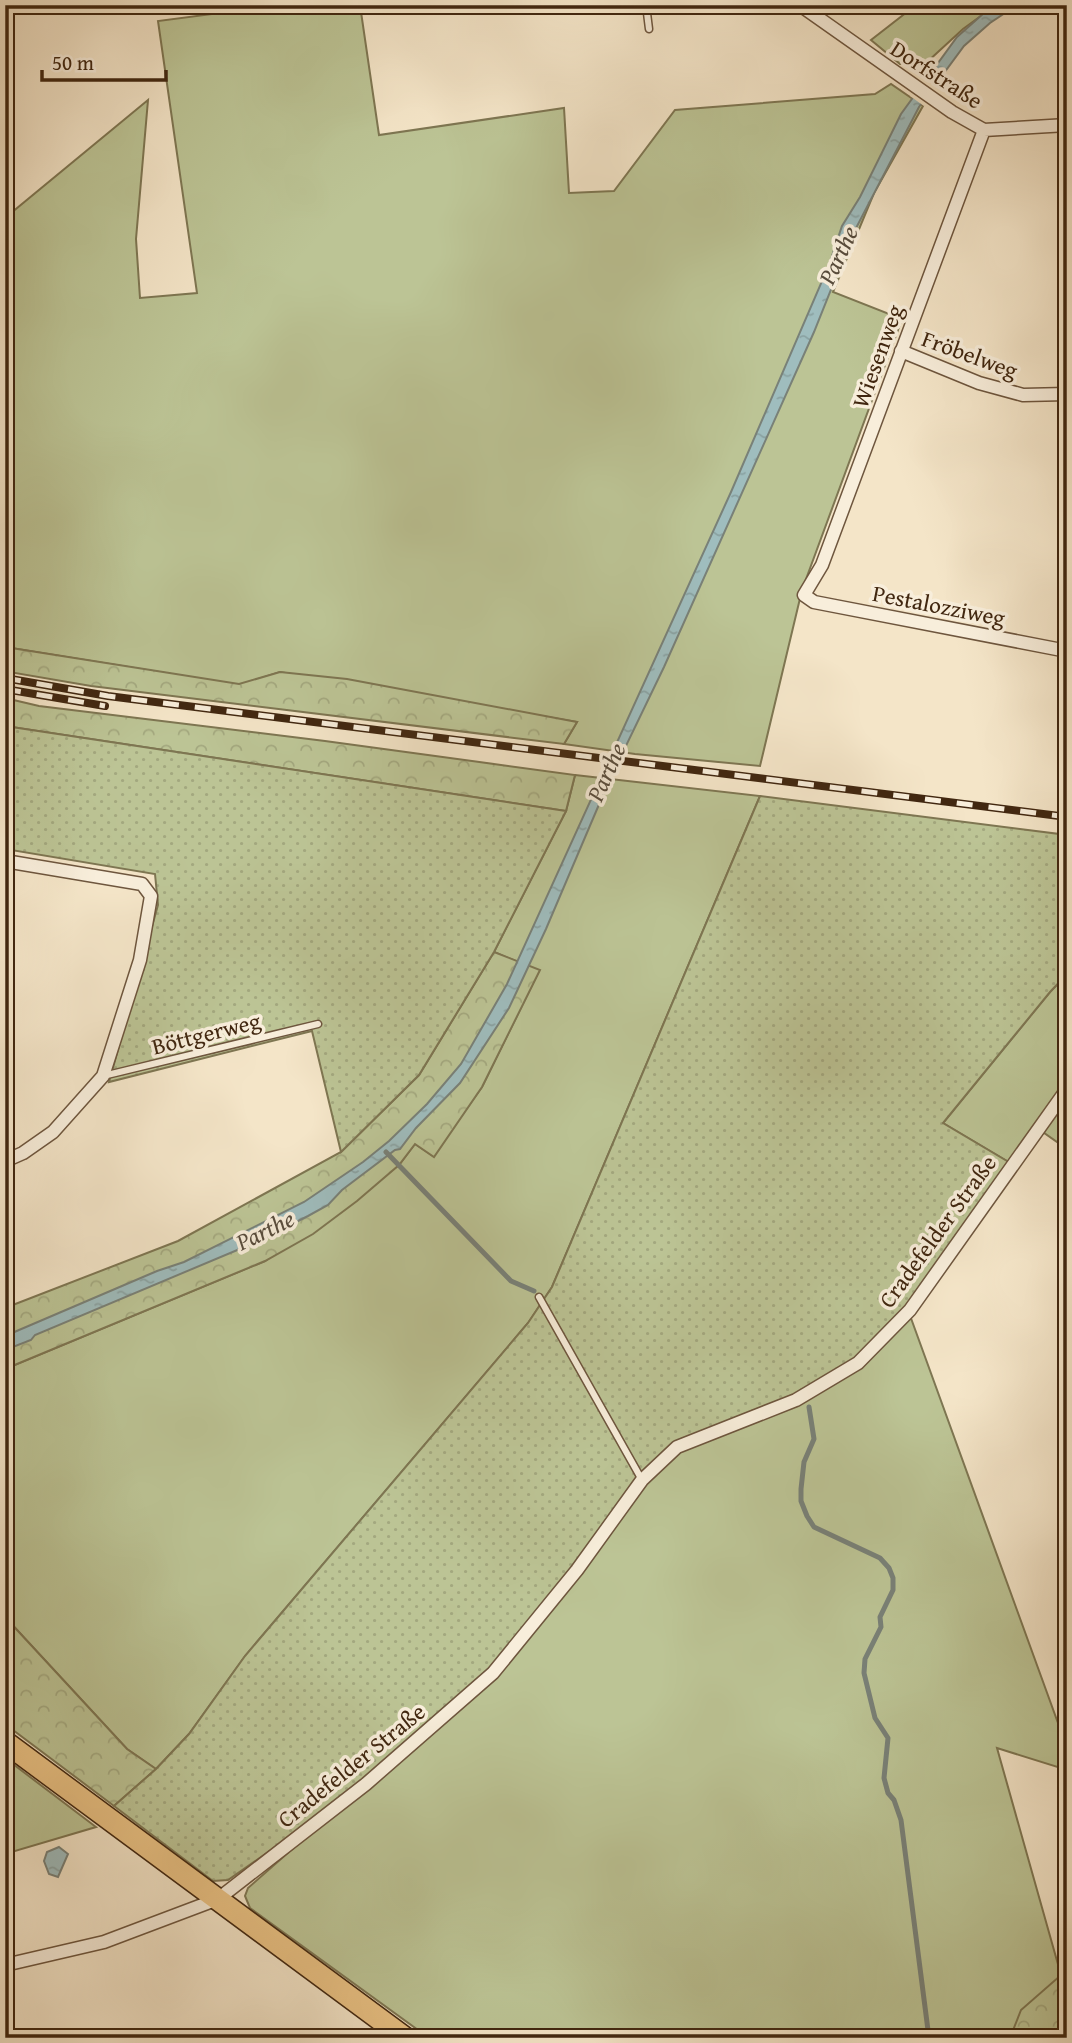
<svg xmlns="http://www.w3.org/2000/svg" width="1072" height="2043" font-family="'Gentium Book Plus',serif">
  <style>
    .grass { fill: #bcc495; stroke: #7e7652; stroke-width: 2 }
    .forest { fill: url(#forest-crowns); stroke: #7e7652; stroke-width: 2 }
    .garden { fill: url(#garden-dots); stroke: #7e7652; stroke-width: 2 }
    .water { fill: url(#water-ripples); stroke: #798178; stroke-width: 2 }
    .pier { fill: #f4e5c8 }
    .lines { fill: none; stroke-linecap: round; stroke-linejoin: round }
    .stream { stroke: #798178; stroke-width: 5 }
    .lane-casing { stroke: #6e563e; stroke-width: 9 }
    .street-casing { stroke: #6e563e; stroke-width: 15 }
    .primary-casing { stroke: #412710; stroke-width: 24 }
    .lane { stroke: #f8eedb; stroke-width: 6 }
    .street { stroke: #f8eedb; stroke-width: 12 }
    .primary { stroke: #eac284; stroke-width: 21 }
    .rail-casing { stroke: #412710; stroke-width: 8 }
    .rail { stroke: #f8eedb; stroke-width: 5; stroke-dasharray: 16; stroke-linecap: butt }
    .labels { text-anchor: middle; dominant-baseline: central; stroke-width: 7; stroke-linejoin: round; paint-order: stroke }
    .street-label { font-size: 23px; fill: #412710; stroke: #f8eedb }
    .water-label { font-size: 24px; font-style: italic; fill: #584c3c; stroke: #f8eedb }
  </style>
  <defs>
    <pattern id="forest-crowns" width="20" height="18" patternUnits="userSpaceOnUse" patternTransform="scale(1.75)"><rect width="20" height="18" fill="#bcc495"/><path d="M2 6a3 3 0 1 1 6 0M12 15a3 3 0 1 1 6 0" fill="none" stroke="#a3a87f"/></pattern>
    <pattern id="garden-dots" width="8" height="8" patternUnits="userSpaceOnUse" patternTransform="scale(1.75)"><rect width="8" height="8" fill="#bcc495"/><path d="M2 2h.1M6 6h.1" fill="none" stroke="#a3a87f" stroke-width="1.8" stroke-linecap="round"/></pattern>
    <pattern id="water-ripples" width="26" height="14" patternUnits="userSpaceOnUse" patternTransform="scale(1.75)"><rect width="26" height="14" fill="#9fbdbe"/><path d="M2 4q2-2 4 0t4 0M15 11q2-2 4 0t4 0" fill="none" stroke="#8aa2a2"/></pattern>
  </defs>
  <rect width="100%" height="100%" fill="#f4e5c8"/>
  <filter id="stains"><feTurbulence type="fractalNoise" baseFrequency=".00286" numOctaves="4"/><feColorMatrix values="0 0 0 0 .2 0 0 0 0 .09 0 0 0 0 .02 0 0 0 .5 -.17"/></filter>
  <radialGradient id="worn" r=".72"><stop offset=".6" stop-color="#630" stop-opacity="0"/><stop offset="1" stop-color="#630" stop-opacity=".3"/></radialGradient>
  <!-- grass -->
  <path class="grass" d="M282,5H360L379,135L564,108L569,193L614,191L675,110L875,94L891,84L923,106L874,193L833,292L902,319L802,590L760,766L635,754L564,744L577,722L280,672L239,685L5,647V218L148,100L136,239L140,298L197,293L158,21Z
    M916,5H996L963,29L926,63L900,64L871,40Z
    M575,775L760,796L552,1287L528,1323L245,1656L189,1734L156,1769L127,1749L5,1617V1369L265,1261L399,1165L415,1144L433,1156L482,1087L539,971L494,952L566,811Z
    M1067,974V1149L1037,1128L1012,1164L943,1123L1050,992Z
    M908,1310L1062,1734L1060,1725L1067,1727V1770L997,1748L1061,1975L1010,2038H429L250,1908L245,1896L248,1888L364,1786L638,1476Z
    M5,1758L96,1827L5,1854Z"/>
  <!-- forest -->
  <path class="forest" d="M5,647L239,684L280,672L347,679L577,722L564,744L91,686L9,672Z
    M5,698L39,706L325,741L575,775L566,811L5,726Z
    M494,952L540,970L482,1087L434,1157L415,1144L399,1165L357,1201L313,1234L265,1261L5,1369V1308L178,1241L341,1152L419,1075Z
    M5,1617L127,1749L156,1769L114,1806L5,1724Z
    M1061,1975L1067,1981V2038H1010L1021,2010Z"/>
  <!-- garden -->
  <path class="garden" d="M5,726L566,811L494,952L419,1075L341,1152L312,1031L109,1082L158,905L155,874L5,849Z
    M760,796L1067,835V974L1050,992L943,1123L1012,1164L910,1310L858,1363L796,1400L677,1447L642,1480L493,1673L366,1784L228,1880L213,1881L114,1806L156,1769L189,1734L245,1656L528,1323L552,1287Z"/>
  <!-- water -->
  <path class="water" d="M993,5H1017L990,23L964,46L919,107L854,232L814,332L664,667L609,781L546,929L509,1008L460,1083L416,1128L400,1149L395,1150L342,1190L328,1205L308,1216L254,1243L35,1335L31,1340L5,1350V1336L157,1271L184,1262L304,1202L363,1162L389,1141L427,1104L461,1064L507,984L731,492L829,265L842,226L860,197L901,114L957,37Z
    M59,1847L68,1854L58,1877L49,1874L44,1861L47,1852Z"/>
  <!-- pier -->
  <path class="pier" d="M925,76L938,86L924,106L910,96Z
    M609,751L626,753L614,779L597,777Z"/>
  <g class="lines">
    <!-- stream -->
    <path class="stream" d="M386,1152L511,1281L534,1291
      M809,1407L814,1439L804,1462L801,1489V1501L807,1516L814,1527L880,1558L889,1568L893,1578V1590L880,1617L881,1627L865,1659L864,1673L875,1718L888,1738L884,1778L888,1793L894,1800L901,1820L929,2038"/>
    <!-- lane casing -->
    <g class="lane-casing">
      <path id="lane" d="M646,5L649,29
        M103,1076L318,1024
        M539,1297L642,1480"/>
    </g>
    <!-- street casing -->
    <g class="street-casing">
      <path id="street" d="M800,5L952,112L984,130L1067,125
        M984,130L822,565L804,595L814,602L1067,651
        M901,351L979,383L1023,395L1067,394
        M5,861L142,884L151,896L140,960L103,1076L53,1132L23,1153L5,1161
        M5,1965L104,1942L218,1899L366,1784L493,1673L577,1570L642,1480L677,1447L796,1400L858,1363L910,1310L1067,1089"/>
    </g>
    <!-- primary casing -->
    <g class="primary-casing">
      <path id="primary" d="M5,1742L405,2038"/>
    </g>
    <!-- lane -->
    <use href="#lane" class="lane"/>
    <!-- street -->
    <use href="#street" class="street"/>
    <!-- primary -->
    <use href="#primary" class="primary"/>
    <!-- rail casing -->
    <g class="rail-casing">
      <path id="rail" d="M5,678L108,696L1067,817
        M5,689L105,706"/>
    </g>
    <!-- rail -->
    <use href="#rail" class="rail"/>
  </g>
  <g class="labels">
    <!-- street labels -->
    <g class="street-label">
      <text transform="translate(937 74) rotate(33)">Dorfstraße</text>
      <text transform="translate(970 354) rotate(20)">Fröbelweg</text>
      <text transform="translate(877 356) rotate(-70)">Wiesenweg</text>
      <text transform="translate(939 605) rotate(11)">Pestalozziweg</text>
      <text transform="translate(206 1033) rotate(-14)">Böttgerweg</text>
      <text transform="translate(937 1231) rotate(-54)">Cradefelder Straße</text>
      <text transform="translate(351 1765) rotate(-39)">Cradefelder Straße</text>
    </g>
    <!-- water labels -->
    <g class="water-label">
      <text transform="translate(838 255) rotate(-65)">Parthe</text>
      <text transform="translate(606 772) rotate(-66)">Parthe</text>
      <text transform="translate(265 1230) rotate(-26)">Parthe</text>
    </g>
  </g>
  <!-- margin -->
  <rect width="1072" height="2043" fill="none" stroke="#f4e5c8" stroke-width="28"/>
  <rect x="7" y="7" width="1058" height="2029" fill="none" stroke="#412710" stroke-width="3.5"/>
  <rect x="14" y="14" width="1044" height="2015" fill="none" stroke="#412710" stroke-width="2"/>
  <!-- scale -->
  <path d="M42 70v10h124v-10" fill="none" stroke="#412710" stroke-width="3.5"/>
  <text x="52" y="70" font-size="21" fill="#412710" stroke="#f8eedb" stroke-width="5" paint-order="stroke">50 m</text>
  <rect width="100%" height="100%" filter="url(#stains)"/>
  <rect width="100%" height="100%" fill="url(#worn)"/>
</svg>
